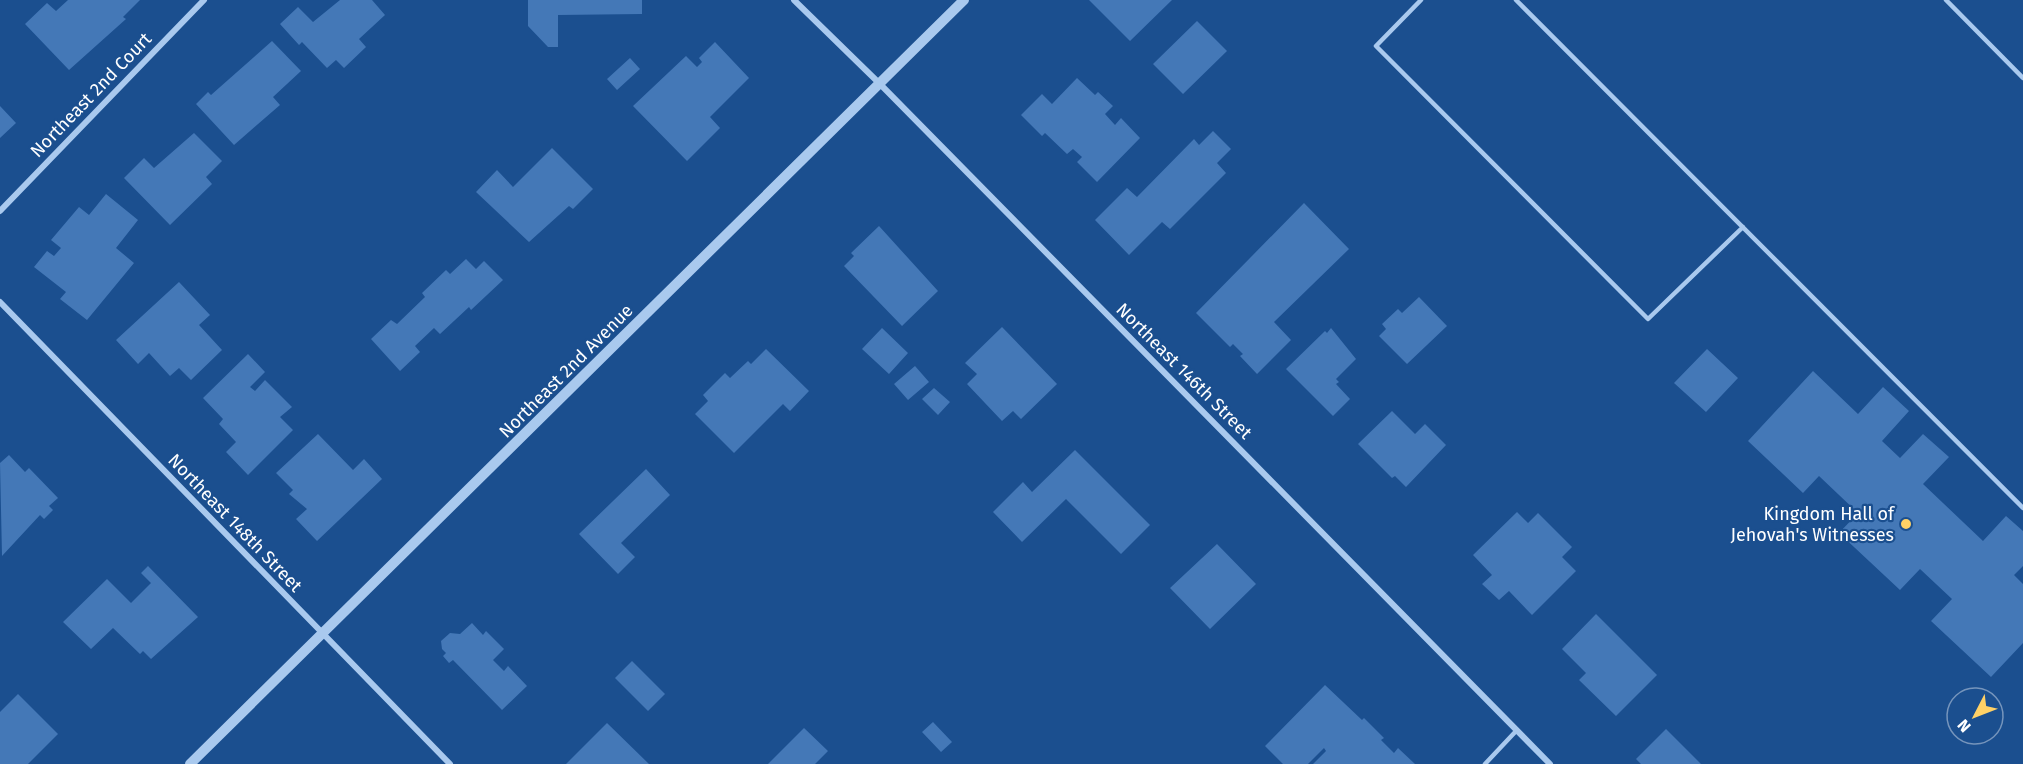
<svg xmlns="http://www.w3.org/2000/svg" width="2023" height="764" font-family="'Fira Sans',sans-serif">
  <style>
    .building { fill: #4478b7 }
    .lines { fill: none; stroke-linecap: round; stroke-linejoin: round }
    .service { stroke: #a9c9ee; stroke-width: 4.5 }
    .minor { stroke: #a9c9ee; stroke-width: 6 }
    .tertiary { stroke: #a9c9ee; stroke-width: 10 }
    .poi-dot { fill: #ffd166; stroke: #1b4f8f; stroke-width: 2 }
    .labels { text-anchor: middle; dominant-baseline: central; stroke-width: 4.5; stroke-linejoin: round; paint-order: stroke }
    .street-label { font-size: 18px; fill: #fff; stroke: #1b4f8f }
    .poi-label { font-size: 18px; fill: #fff; stroke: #1b4f8f; text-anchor: end }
  </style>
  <rect width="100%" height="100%" fill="#1b4f8f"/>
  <!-- building -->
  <path class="building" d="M68,0H140L123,17L126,19L69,70L25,24L47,3L56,11Z
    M340,0H372L385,15L359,39L366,47L344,68L336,60L327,68L302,42L299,45L280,24L298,7L313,22Z
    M528,0H642V14L558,15V47H548L528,26Z
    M1089,0H1172L1130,41Z
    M1197,21L1227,51L1183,94L1153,64Z
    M272,41L301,71L273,97L280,105L234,145L196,104L208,92L211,95Z
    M715,42L749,78L710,117L720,128L687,161L633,106L686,56L697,67L702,62L699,58Z
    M630,58L640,69L617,90L607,79Z
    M1077,78L1095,95L1098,92L1113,106L1105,114L1115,125L1121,118L1140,138L1097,182L1077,162L1082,157L1073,149L1067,154L1045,133L1042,136L1021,115L1042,94L1052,104Z
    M0,106L16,123L0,138Z
    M1213,131L1231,149L1217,163L1226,173L1170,229L1162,222L1129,255L1095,220L1127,188L1137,197L1194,139L1199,145Z
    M194,133L222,161L206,177L212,184L170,225L124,178L144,158L154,168Z
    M552,148L593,189L573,209L569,206L529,242L476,192L497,170L513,187Z
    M106,194L138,220L116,248L134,263L87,320L60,299L66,292L34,267L47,251L54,256L61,248L51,240L79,207L89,215Z
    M1304,203L1349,249L1274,322L1291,340L1257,374L1240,356L1243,354L1233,344L1230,347L1196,313Z
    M879,226L938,291L902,326L844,266L854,256L851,253Z
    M466,259L476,269L484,261L503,280L471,310L469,307L440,334L434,328L415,346L420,352L400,371L371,339L391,320L397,324L425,297L422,293L446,270L450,274Z
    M179,282L210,315L199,325L222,350L191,380L179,368L170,376L149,353L138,364L116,340Z
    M1419,297L1447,326L1407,364L1379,336L1386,329L1382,324L1398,309L1402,313Z
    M1002,327L1057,384L1021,419L1013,411L1002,421L967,384L977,374L965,363Z
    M882,328L908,353L889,374L862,349Z
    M1331,328L1356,359L1336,379L1339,382L1336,384L1350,399L1333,416L1286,369L1325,331L1327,333Z
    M766,349L809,391L790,411L783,404L734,453L695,414L708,401L703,395L725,373L730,378L748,361L751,364Z
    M1707,349L1738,378L1706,412L1674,383Z
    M248,354L265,372L250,387L255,391L265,380L292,407L280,417L293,430L248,475L226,452L236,442L219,424L223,419L203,398Z
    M915,366L929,382L908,400L894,384Z
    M1813,371L1858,414L1883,387L1909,411L1882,441L1900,458L1923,434L1949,457L1923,484L1983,541L2006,516L2023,531V566L2014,575L2023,584V643L1991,677L1931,621L1952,599L1920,569L1900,590L1839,533L1858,513L1819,476L1803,493L1748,441Z
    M934,388L950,402L938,415L922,399Z
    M1392,411L1415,434L1425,424L1446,445L1406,487L1395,476L1392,478L1358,444Z
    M318,434L353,470L364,459L382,479L317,541L296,519L307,509L289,494L293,490L276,473Z
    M1075,450L1150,525L1121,554L1066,499L1022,542L993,512L1023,482L1032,492Z
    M9,455L25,472L29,468L58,498L49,506L53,510L44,519L40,515L2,556L0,463Z
    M646,469L670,495L621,543L635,557L618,574L579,534Z
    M1517,512L1528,523L1538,513L1572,547L1562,557L1576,571L1532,615L1509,591L1499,600L1482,584L1492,575L1473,555Z
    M1217,544L1256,584L1210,629L1170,588Z
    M148,566L198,617L151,659L143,651L140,654L113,628L91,649L63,622L107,579L131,603L151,583L141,573Z
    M1596,614L1657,675L1616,716L1579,680L1586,673L1562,649Z
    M472,623L483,635L486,631L504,649L493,660L504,671L508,666L527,686L502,710L453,660L449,663L443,656L446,653L442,649L441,641L450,633L460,634Z
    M632,661L665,694L648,711L615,678Z
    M1325,685L1362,720L1364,718L1384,738L1381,740L1394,753L1398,748L1415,764H1313L1326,751L1324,748L1308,764H1283L1265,746Z
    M18,694L58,734L28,764H0V712Z
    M933,722L952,742L941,752L922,732Z
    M607,723L649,764H566Z
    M804,728L828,751L815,764H768Z
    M1666,729L1701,764H1641L1636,759Z"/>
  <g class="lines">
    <!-- service -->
    <path class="service" d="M1421,0L1376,46L1648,319L1743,227
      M1516,0L2023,508
      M1946,0L2023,78
      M1485,764L1517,730"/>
    <!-- minor -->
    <path class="minor" d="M794,0L879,83L1550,764
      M0,211L204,0
      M0,302L450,764"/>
    <!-- tertiary -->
    <path class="tertiary" d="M190,764L964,0"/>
  </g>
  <!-- markers -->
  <circle class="poi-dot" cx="1906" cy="524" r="6"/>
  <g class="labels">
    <!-- street labels -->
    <g class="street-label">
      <text transform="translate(91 95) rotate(-46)">Northeast 2nd Court</text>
      <text transform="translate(566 371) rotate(-45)">Northeast 2nd Avenue</text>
      <text transform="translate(1184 371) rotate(45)">Northeast 146th Street</text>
      <text transform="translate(235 523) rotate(46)">Northeast 148th Street</text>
    </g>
    <!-- poi labels -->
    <g class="poi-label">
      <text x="1894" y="514">Kingdom Hall of<tspan x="1894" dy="21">Jehovah's Witnesses</tspan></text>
    </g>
  </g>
  <!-- north arrow -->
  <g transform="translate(1975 716) rotate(228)"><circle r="28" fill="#1b4f8f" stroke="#7695bc" stroke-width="1.5"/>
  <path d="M0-4.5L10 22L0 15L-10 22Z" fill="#ffd166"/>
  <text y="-9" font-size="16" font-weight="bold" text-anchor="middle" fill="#ffffff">N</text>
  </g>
</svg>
